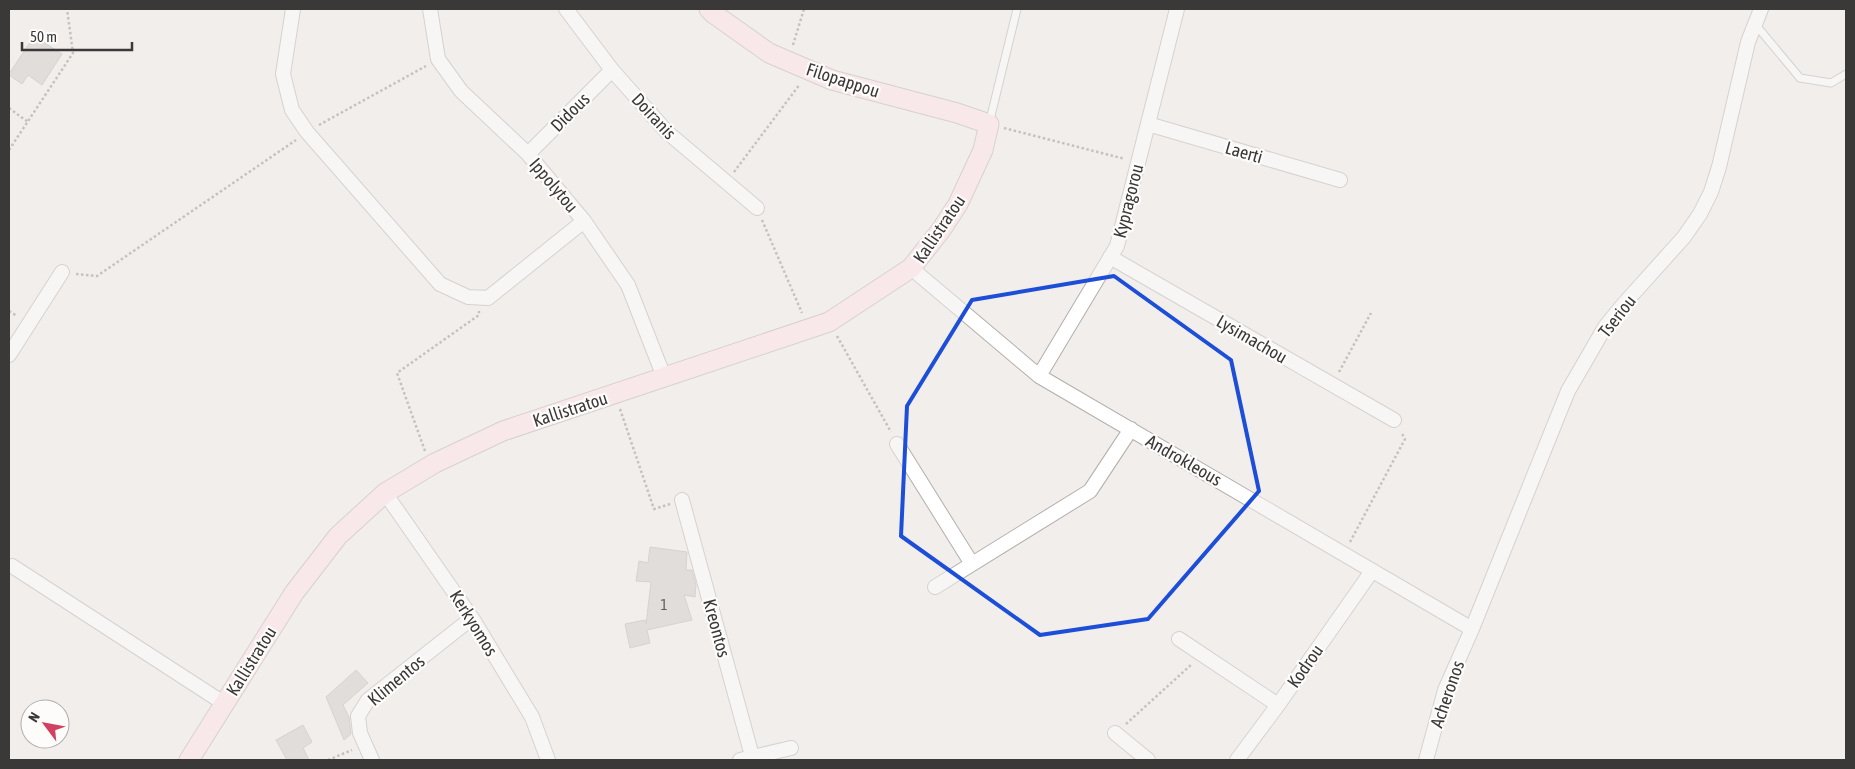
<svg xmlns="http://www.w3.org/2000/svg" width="1855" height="769" font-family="'Asap Condensed',sans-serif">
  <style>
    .building { fill: #cbc7c5; stroke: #b5b0af }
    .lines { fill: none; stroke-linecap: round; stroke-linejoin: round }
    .lane-casing { stroke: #b2aeac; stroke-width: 9 }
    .street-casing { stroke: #b2aeac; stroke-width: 16 }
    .secondary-casing { stroke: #b2aeac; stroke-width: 21 }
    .path { stroke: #8e8b89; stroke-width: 2.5; stroke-dasharray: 2.5 2.5; stroke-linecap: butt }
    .lane { stroke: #fff; stroke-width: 7 }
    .street { stroke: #fff; stroke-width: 14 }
    .secondary { stroke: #fee0e6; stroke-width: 19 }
    .marked { fill: none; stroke: #1d4ed8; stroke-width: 4; stroke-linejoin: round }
    .labels { text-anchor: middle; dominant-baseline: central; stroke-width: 4.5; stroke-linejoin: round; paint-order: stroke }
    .number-label { font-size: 15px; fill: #5f5c5b }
    .street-label { font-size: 18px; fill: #3b3938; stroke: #fefcfb }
  </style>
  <rect width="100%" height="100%" fill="#f2eeec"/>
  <!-- building -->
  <path class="building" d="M34,36L62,54L42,85L28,75L22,84L9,75V74Z
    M650,547L687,552L686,570H692L696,585L695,597L684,595L692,620L647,630L650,643L630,648L625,624L645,620L646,624L651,582L636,581L639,561L648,563Z
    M356,670L368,683L343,705L349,717L351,734L344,740L326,697Z
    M303,725L312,742L303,748L309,760H287L276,740Z"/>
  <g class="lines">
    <!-- lane casing -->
    <g class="lane-casing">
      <path id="lane" d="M1755,24L1800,78L1831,83L1846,74
        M989,124L1017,9"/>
    </g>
    <!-- street casing -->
    <g class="street-casing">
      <path id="street" d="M293,9L283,74L292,110L307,132L440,284L468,297L488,298L584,221
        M430,9L438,59L461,91L528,154L584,221L628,285L664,377
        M566,9L612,70L667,132L757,208
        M1148,124L1340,180
        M528,154L612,70
        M1110,257L1394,420
        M911,268L1039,376L1472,629
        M9,355L62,272
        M1039,376L1117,246L1177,9
        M897,444L972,564
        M385,493L472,618L532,717L548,760
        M682,500L752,756
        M12,566L225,704
        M935,587L1090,491L1131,429
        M1179,639L1278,705
        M1115,733L1148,760
        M372,760L360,733L358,716L368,700L472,618
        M740,760L791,748
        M1237,760L1278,705L1372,571
        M1426,760L1445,690L1472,629L1568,391L1605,327L1622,306L1684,237L1700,214L1711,192L1719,167L1748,42L1761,9"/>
    </g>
    <!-- secondary casing -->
    <g class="secondary-casing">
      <path id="secondary" d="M189,760L294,593L338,536L385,493L435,463L503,431L829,322L911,268L941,230L958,204L983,150L989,124L957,113L832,80L769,53L714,14L709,9"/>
    </g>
    <!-- path -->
    <path class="path" d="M793,45L804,9
      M9,108L28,122
      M319,125L426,66
      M1004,128L1125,159
      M9,150L73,53L67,9
      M734,172L800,84
      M762,220L802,313
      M76,274L97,276L296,140
      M9,311L17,316
      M837,336L891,432
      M1339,372L1371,313
      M620,409L654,509L670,504
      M425,451L397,373L479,315V311
      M1350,542L1405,439L1401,432
      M1126,724L1192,664
      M328,760L352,750"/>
    <!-- lane -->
    <use href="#lane" class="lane"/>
    <!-- street -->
    <use href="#street" class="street"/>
    <!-- secondary -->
    <use href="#secondary" class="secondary"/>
  </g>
  <!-- marked area -->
  <path d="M0 0H1855V769H0ZM1114,276L1231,360L1259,491L1148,619L1040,635L901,536L907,406L972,300Z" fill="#f2eeec" fill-opacity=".55" fill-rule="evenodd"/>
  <path class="marked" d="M1114,276L1231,360L1259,491L1148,619L1040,635L901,536L907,406L972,300Z"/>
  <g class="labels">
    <!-- number labels -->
    <g class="number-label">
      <text x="664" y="604">1</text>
    </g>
    <!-- street labels -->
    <g class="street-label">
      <text transform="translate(843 80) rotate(18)">Filopappou</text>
      <text transform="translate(570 112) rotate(-45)">Didous</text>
      <text transform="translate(654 116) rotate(47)">Doiranis</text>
      <text transform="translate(1244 152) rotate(16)">Laerti</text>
      <text transform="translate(554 185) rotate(50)">Ippolytou</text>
      <text transform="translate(1128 201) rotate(-76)">Kypragorou</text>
      <text transform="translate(939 229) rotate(-56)">Kallistratou</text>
      <text transform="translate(1617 316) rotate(-52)">Tseriou</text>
      <text transform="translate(1252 339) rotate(30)">Lysimachou</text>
      <text transform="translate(570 409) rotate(-18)">Kallistratou</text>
      <text transform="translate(1184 460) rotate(30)">Androkleous</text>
      <text transform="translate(474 623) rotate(58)">Kerkyomos</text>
      <text transform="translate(717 628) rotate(75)">Kreontos</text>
      <text transform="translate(251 661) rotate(-58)">Kallistratou</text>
      <text transform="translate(1305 666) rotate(-55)">Kodrou</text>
      <text transform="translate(396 680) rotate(-40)">Klimentos</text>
      <text transform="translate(1447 694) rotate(-71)">Acheronos</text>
    </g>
  </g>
  <!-- border -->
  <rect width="1855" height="769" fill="none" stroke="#3b3938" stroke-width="20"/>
  <!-- north arrow -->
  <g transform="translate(45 724) rotate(302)"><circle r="24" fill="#fefcfb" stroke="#b0aead"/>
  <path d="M0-4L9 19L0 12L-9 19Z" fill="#d14161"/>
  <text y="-8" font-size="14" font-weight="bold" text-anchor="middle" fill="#3b3938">N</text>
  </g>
  <!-- scale -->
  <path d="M22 42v8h110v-8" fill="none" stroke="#3b3938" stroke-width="2.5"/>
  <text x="30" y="42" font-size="15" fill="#3b3938" stroke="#fefcfb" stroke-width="4" paint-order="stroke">50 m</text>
</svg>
